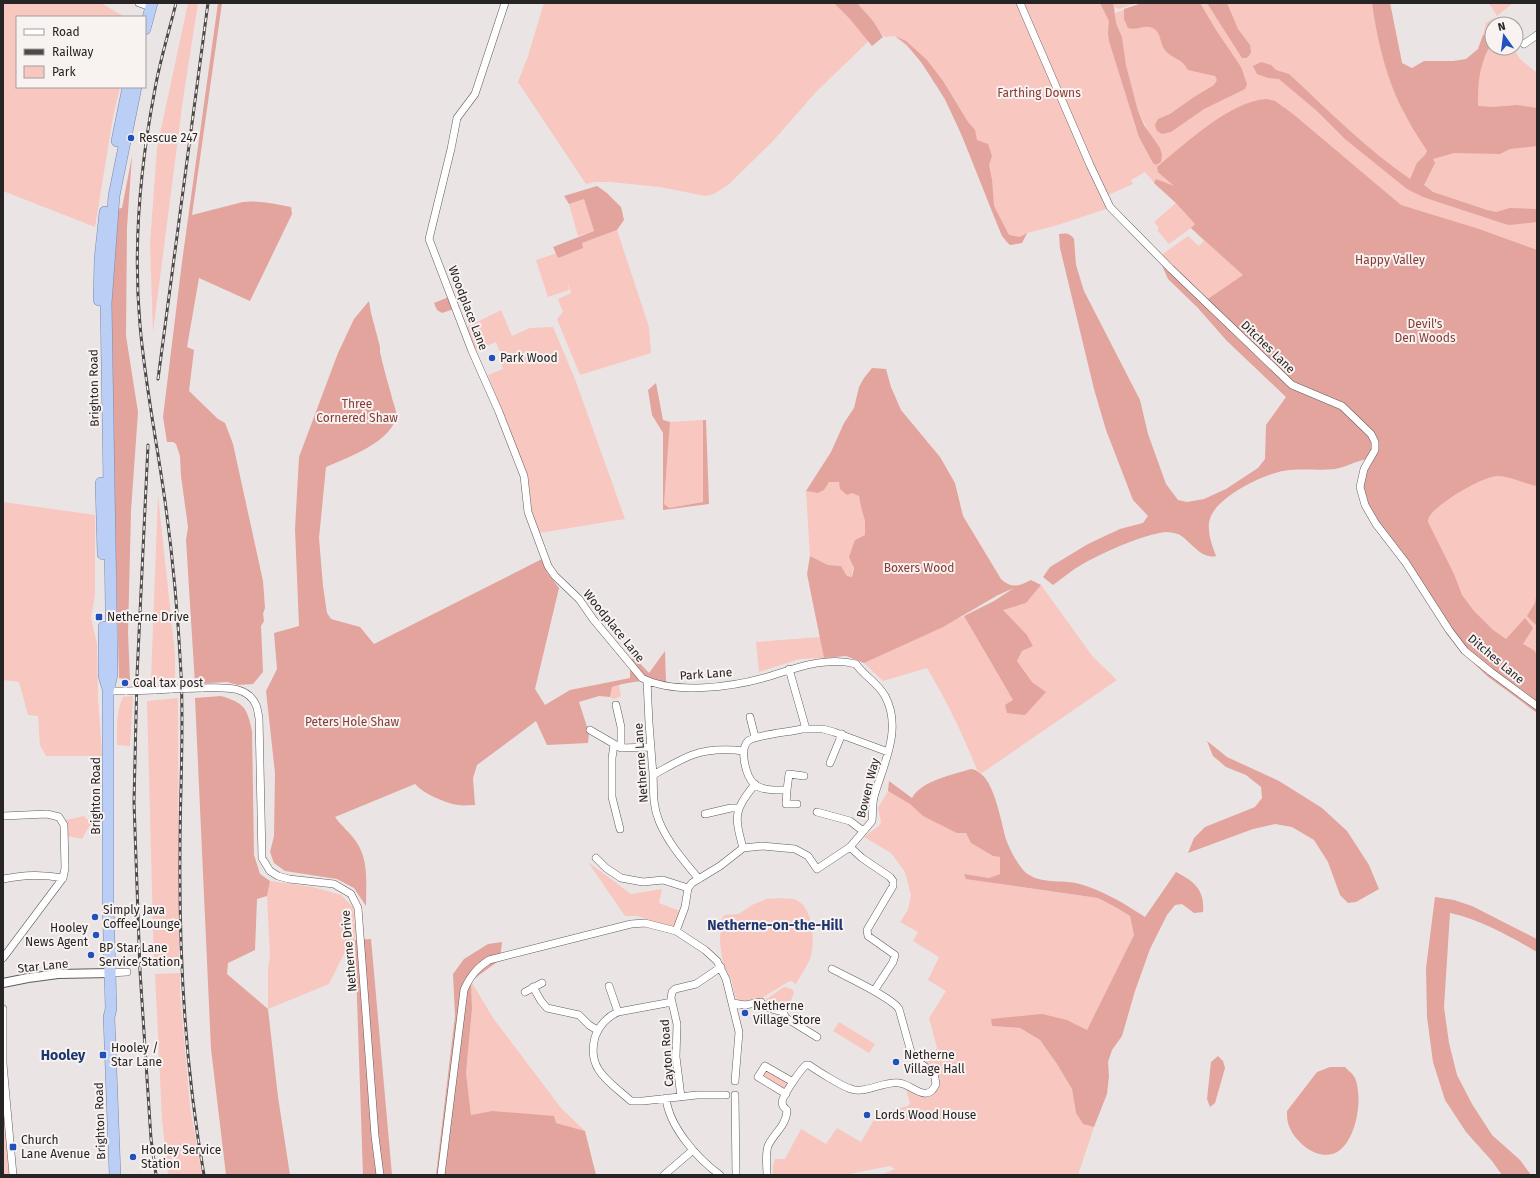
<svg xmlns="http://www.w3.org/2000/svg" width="1540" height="1178" font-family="'Fira Sans',sans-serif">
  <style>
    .green { fill: #f7c7c0; fill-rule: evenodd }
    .forest { fill: #e2a49c }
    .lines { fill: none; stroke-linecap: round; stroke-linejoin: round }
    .minor-casing { stroke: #615c5b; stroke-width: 8 }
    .tertiary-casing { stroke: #615c5b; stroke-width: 10 }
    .trunk-casing { stroke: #7a8bab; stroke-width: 12 }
    .minor { stroke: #fff; stroke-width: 7 }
    .tertiary { stroke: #fff; stroke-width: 8 }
    .trunk { stroke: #bacef6; stroke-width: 11 }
    .rail-casing { stroke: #4c4949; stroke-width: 3 }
    .rail { stroke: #f8f2f1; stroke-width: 1.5; stroke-dasharray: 4.5; stroke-linecap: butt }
    .minor-bridge-casing { stroke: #615c5b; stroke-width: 8; stroke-linecap: butt }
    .minor-bridge { stroke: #fff; stroke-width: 7 }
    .poi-dot { fill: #2151bf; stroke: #f8f2f1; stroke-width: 1.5 }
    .labels { text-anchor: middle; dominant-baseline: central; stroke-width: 4; stroke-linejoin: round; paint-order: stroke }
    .park-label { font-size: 12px; fill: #863b35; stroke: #f8f2f1 }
    .poi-label { font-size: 12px; fill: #262424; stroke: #f8f2f1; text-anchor: start }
    .street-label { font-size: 12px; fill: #262424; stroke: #f8f2f1 }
    .quarter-label { font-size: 14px; font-weight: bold; fill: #1e376e; stroke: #f8f2f1 }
  </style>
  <rect width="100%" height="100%" fill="#ebe4e4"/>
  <!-- green -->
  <path class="green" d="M3,3H101L125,17H17V87H120L113,117L95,227L3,191Z
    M188,3H198L183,99L153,332L150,244L157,148Z
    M544,3H1137L1119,9L1115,7V13L1142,3H1390L1402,63L1425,112L1478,49L1483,35L1486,23L1494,18L1497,24H1492V48H1513L1520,59L1537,73V706L1491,672L1375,450L1292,385L1162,256L1164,253L1188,236L1199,246L1204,241L1191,228L1169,244L1157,230L1159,228L1154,222L1176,203L1156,185L1145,172L1131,180L1133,184L1108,195L1109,208L1058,225L1027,233L1022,243L1010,245L1006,242L999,229C974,170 947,75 895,36L885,37L880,32L872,38L816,92L773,141L728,185L714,194L705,196L660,187L610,182H595L586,184L518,82L528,56ZM1116,23L1122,37L1126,65L1138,111L1151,136L1159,158L1133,106Z
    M1489,3H1513L1497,16Z
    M584,199L594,231L578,236L569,204Z
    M617,230L649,327L651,353L580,375L557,319L563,312L558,299L571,293L567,281L569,290L548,297L536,260L557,253L558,258L582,243Z
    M501,310L512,336L530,328L553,327L575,379L625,519L539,533L532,512L528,477L488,375L503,369L501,364L504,362L496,342L476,350L467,327Z
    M703,420V502L669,508L664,504L670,422Z
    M833,481C843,482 850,492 859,496L861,507L865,521V535L855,540L852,577L847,576L841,566L828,565L810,556L806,491L818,493L824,490L829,482Z
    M158,495L175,654V679L151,680Z
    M3,502L95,515V595L91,618L97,644L98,697L102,756H46L40,745L38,716L28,715L19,682L3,680Z
    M1041,585L1093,657L1117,680L982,773L977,770C963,734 946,700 927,668L883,681L864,663L964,616L1013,700L1046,692L1032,682L1017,661L1022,651L1033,646L1027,635L1002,610L1026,603Z
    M820,637L824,658L800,659L759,672L756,642Z
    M619,685L621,696L614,699L610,697L612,687Z
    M133,696L130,746L117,745C117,729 116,711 123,697Z
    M178,698L179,966H154L147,701Z
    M888,791L910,804L923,816L966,833L971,843L993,856L1000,857V874L989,878L964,874L999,884L1098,898L1117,908L1130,916L1134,935L1087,1030L1067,1020L992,1026L1020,1028L1040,1040L1057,1064L1072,1089L1076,1113L1083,1124L1094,1127L1078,1175H881L895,1169L890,1166L844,1175H773V1166L775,1159H785L801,1129L826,1144L837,1128L861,1142L878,1113L908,1106L910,1103L906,1090C912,1093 918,1097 924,1097C939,1096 945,1078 934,1068C931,1065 927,1063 923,1061L930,1059L937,1048L929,1018L946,991L928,980L939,957L913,941L918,932L900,922L908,910L911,895L905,872L891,853L864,837L879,826L881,822L878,808Z
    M84,816L91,823L82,839L68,836L66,820Z
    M588,862L631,894L662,889L659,903L682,912L676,931L651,924C644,915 636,916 625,916Z
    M270,881L313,887L341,895L353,907L356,935L355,940L349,944L329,984L268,1009V969L270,956L267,896Z
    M781,898C785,899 792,898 796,900C813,907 815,940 811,956C808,965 801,975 796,984L791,981L788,982L760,999L741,1001L735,997L732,981L723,964L720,943L721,921L724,915L739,914L752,905L767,899Z
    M180,973V993L190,1107L202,1175H168L162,1119L155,974Z
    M471,981L493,1018L561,1108L585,1131L556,1123L492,1111L471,1115L466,1073L472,1009Z
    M784,987L792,989L794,992C790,1010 778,1009 765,1003V1000Z
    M839,1022L875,1044L869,1053L833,1031Z
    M766,1071H769L788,1083L784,1090L765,1077L764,1074Z
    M3,1102L9,1175H3Z"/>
  <!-- forest -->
  <path class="forest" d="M218,3H222L192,215L243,202C260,200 275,204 291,207L292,214L250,301L199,278L187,347L194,350L189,391L218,419L225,423L233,444L263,581L265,608L263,614L264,621L261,626L263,672L253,684L238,685L227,682L195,684L186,540L188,527L181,476L180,456L176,444L173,442H167L163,417L182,262Z
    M834,3H857L873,21L883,37L872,46L850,19Z
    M1100,3H1113L1116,23L1122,37L1126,65L1138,111L1144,125L1160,148L1162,155L1161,162L1156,165L1153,163L1139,137L1109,41L1108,33L1109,21Z
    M1142,3H1200L1216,30L1241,67L1247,84L1245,89L1204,109L1171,132L1162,134L1157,131L1155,125L1158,119L1170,114L1194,97L1214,85L1217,80L1215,76L1188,70C1182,58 1172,59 1165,50C1159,43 1162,33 1153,28C1144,24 1137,31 1128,28L1124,19V9Z
    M1207,3H1227L1238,29L1250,45L1251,52L1249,56L1246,58H1242Z
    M1372,3H1390L1402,63L1412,68L1424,61H1453L1466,59L1478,49L1483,35L1492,36C1492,47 1487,49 1484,59C1478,76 1478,88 1478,106L1493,107L1517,105L1537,108V146L1510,149L1500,154L1454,153L1433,159L1435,163L1424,185L1433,192L1487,210L1496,212L1510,208L1537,209V222L1509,225L1502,223L1423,197L1407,189L1345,139L1317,111L1279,79L1268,78L1257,74L1253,66L1261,62L1271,65L1276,70L1289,74C1328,110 1366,149 1410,179L1417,163L1425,155L1427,151C1420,139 1411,127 1405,114C1387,82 1377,39 1372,3Z
    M895,36L906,41L927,60L943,81L968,122L975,130L977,140L988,144L992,156L989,165L992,180L994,206L1009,235L1020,237L1027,233L1022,243L1010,245L1002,236L962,136L945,99L921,62L907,45Z
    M1267,99L1275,101L1293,114L1401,205L1479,229L1537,250V486C1525,484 1510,476 1498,476C1482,476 1441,502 1431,514C1429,516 1428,519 1428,522L1454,574L1462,595L1474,611L1493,630L1506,639L1525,618L1533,628L1523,644L1535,651L1537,657V713L1487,676L1464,654L1376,524L1360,487L1367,459C1356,461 1346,467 1335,469C1319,471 1300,468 1283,471C1262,475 1211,499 1209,523C1208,535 1212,545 1216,556C1202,560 1190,541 1180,535C1177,533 1169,532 1165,532C1143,535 1109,550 1088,561C1076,567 1064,577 1053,585L1043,577L1050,567L1088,544L1120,529L1143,523L1148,516L1133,500L1106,430L1094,389L1060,248L1059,234C1066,233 1070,233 1074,239L1076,265L1084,291L1140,400L1148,434L1166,484L1178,500L1187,502L1204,499L1226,489L1258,468L1265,459L1266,425L1286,397L1227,341L1197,307L1168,279L1160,261L1205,301L1243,275L1191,228L1195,224L1176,203L1154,183L1156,179L1174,186L1158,172L1157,167C1185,144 1230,101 1267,99Z
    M132,156L127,227L126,336L138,412L131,511L128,633L130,680L119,678L109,304L116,209L122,208Z
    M597,186L607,193L621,207L624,220L617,230L582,243L583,248L558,258L553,247L594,231L584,199L569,204L564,196Z
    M449,297L454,309L442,313L437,310L434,303Z
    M369,301L371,313L380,347V352C383,366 387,380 391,394C392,400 395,406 396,412C398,440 347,458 326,467L300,457L326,467L319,538L323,586L327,613L331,619L360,627L374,644L542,559L547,572L559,588L535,689L545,705L570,690L630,678V666L633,656L649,673L665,651L666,682C647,680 631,681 612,687L610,697L599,696L579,702L589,733L588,743L547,745L536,721L477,765L473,778L475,805C470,805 463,806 458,805C445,803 424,794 415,784L335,817C341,826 351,833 357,843C369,861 366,885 366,906L354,888L337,879L285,871L274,863L270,852L274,836L275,773L266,691L277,669L274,633L299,626L295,529L299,457L338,353L354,319Z
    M872,368L886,369L891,387L901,410L940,457L955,483L963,516L1001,579C1012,589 1019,586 1031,580L1041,585L1026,603L1003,610L1027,635L1033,646L1022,651L1017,661L1032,682L1046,692L1025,715L1007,713L1005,705L1013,700L964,616L994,601L1014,588L998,595L943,627L864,663L846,656L824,658L807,574L810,556L828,565L841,566L847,576L852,577L854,568L849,557L855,540L865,535V521L861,507L859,496L852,493L847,495L840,489L839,482H829L824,490L818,493L806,491L831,452L844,423L854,408L859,387L864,378Z
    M656,383L663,420L670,422L664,504L669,508L703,502V420H706L709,504L663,510V433L652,415L648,390Z
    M1537,591V625H1536L1527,616L1535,603Z
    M221,696C244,703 247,707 252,731L254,855L260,874L270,881L267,896L257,899L255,950L228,963L227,974L268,1009L278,1097L290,1175H226L211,1049L195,698Z
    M1207,741L1227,757L1279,781L1322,808L1347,831L1369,865L1379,889L1356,902L1348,903L1340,895L1328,862L1314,840L1292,827L1275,824L1253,829L1188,853L1194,838L1205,827L1255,807L1262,798L1261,787L1246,775L1226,767L1213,756Z
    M971,769C995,772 1000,822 1007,842C1011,852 1017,863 1024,871C1038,885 1062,879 1080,884C1102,890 1127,905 1145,917L1176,872C1194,881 1205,890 1203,912L1194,913L1182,904L1175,905L1167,915L1150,949L1135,991L1122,1036L1112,1050L1108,1062L1109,1076L1107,1094L1094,1127L1083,1124L1076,1113L1072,1089L1057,1064L1040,1040L1020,1028L992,1026L991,1019L1042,1014L1067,1020L1087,1030L1134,935L1130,916L1117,908L1098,898L966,879L964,874L989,878L1000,874V857L993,856L971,843L966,833H957L923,816L910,804L888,791L889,781L912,798C922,780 953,775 971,769Z
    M1435,897L1454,900L1472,906L1537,939V952C1509,936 1482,920 1450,913L1444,1007L1449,1043L1457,1075L1472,1104L1492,1135L1520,1160L1531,1175H1502L1492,1161L1466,1132L1445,1100L1433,1062L1427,1017L1426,968Z
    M371,939L392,1175H363L355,940Z
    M502,942L500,960L471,981L472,1009L466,1073L471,1115L492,1111L554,1116L556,1123L585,1131L596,1175H436L455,1016L453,974L464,959L488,944Z
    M1218,1056L1223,1061L1225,1068L1215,1103L1210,1107L1207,1099L1211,1062Z
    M1330,1067H1345C1348,1070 1353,1074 1355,1078C1363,1097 1357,1137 1340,1150C1321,1165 1293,1142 1288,1123C1287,1119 1287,1115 1287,1111L1317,1072Z"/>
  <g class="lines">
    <!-- minor casing -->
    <g class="minor-casing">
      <path id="minor" d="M139,3L151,7
        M505,3L475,94L457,118L451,149L429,239L472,351L499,412L524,476L528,512L548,566L555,576L579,599L593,619L642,678C675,695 732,687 767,677C796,668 826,656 856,664C864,676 878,683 885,696C903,729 883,765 874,797C872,805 873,813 872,821L850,847L817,869L808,856L795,849L762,846L743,848L720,866L692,883L688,888L685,907L676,931
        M1020,3L1090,165L1110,207L1171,269L1292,385L1342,406L1371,434L1375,442V450L1364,469L1360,487L1365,505L1376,524L1406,563L1449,630L1465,651L1491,672L1537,706
        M1524,44L1537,35
        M789,669L806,729H823L834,732L888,752
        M647,681C648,712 650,742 653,773C654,790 652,804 659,821C668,843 684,861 699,879
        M201,688C220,688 247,684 256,705C258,709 258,714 259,718L262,858L270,871L278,876L289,879L334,884L351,894L358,908L375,1136L380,1175
        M154,690L172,689
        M108,691H127
        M616,705L621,727V748
        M750,717L755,737
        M802,729C790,732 755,735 748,741C739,750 746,776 754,784C762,791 777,790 787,790L789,774L804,776
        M590,730L621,748L650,747
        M614,745L612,758V797L620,829
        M830,763L842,734
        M653,775C666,768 679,760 692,755C709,749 727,749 744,751
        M787,790L786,804H797
        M817,812L850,821L863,831
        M705,814L731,808H738
        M3,816L47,814L59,817L64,825L65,868L63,878L3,958
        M850,847L862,858L890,877L893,881V886L867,930L868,936L895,955L893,962L874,991
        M743,848C734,815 734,811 755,784
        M596,858L606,868L621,878L643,882L663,880L688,888
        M3,879C25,875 41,874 63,878
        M110,973L127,972
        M609,986L618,1012
        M533,987L541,1001L547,1008L579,1015L589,1025L597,1030
        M525,992L542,983
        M672,1002L618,1012C607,1017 599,1026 595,1037C586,1070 610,1082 631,1101H643L697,1095H726
        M733,1003L745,1005L761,1002C766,1010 775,1009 783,1012L786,1018L791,1021L817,1037
        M3,1009V1064L13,1175
        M786,1094L758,1077L765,1066L793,1082
        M735,1095L736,1175
        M681,1097L676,1057L677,1024L671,998L672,992L675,989L696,984L721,967
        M666,1098C669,1127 698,1159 720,1175
        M441,1175L464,990C470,976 477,968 489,960L631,924L645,923L676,931L705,950L717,961L726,979L739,1032L735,1081
        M664,1175L693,1150
        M767,1175C767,1166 765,1155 768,1146C773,1134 787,1125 787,1110C784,1108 782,1106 782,1102C783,1095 801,1069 806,1065H809C816,1070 843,1087 851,1089C865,1094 884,1081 899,1083C912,1084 927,1105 936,1084L934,1073L917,1061L911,1052L899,1009C891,997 847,977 832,969"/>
    </g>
    <!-- tertiary casing -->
    <g class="tertiary-casing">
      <path id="tertiary" d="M3,983L28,978L58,974L110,973"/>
    </g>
    <!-- trunk casing -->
    <g class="trunk-casing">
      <path id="trunk" d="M145,29L152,3
        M117,141L128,87
        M99,300L100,259L105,212
        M101,483L103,554
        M104,627V676L108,689
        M115,1175L109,1017L111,1009L108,901V691L112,675V666L106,303L114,196L136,87"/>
    </g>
    <!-- minor -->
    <use href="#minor" class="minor"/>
    <!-- tertiary -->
    <use href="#tertiary" class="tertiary"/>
    <!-- trunk -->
    <use href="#trunk" class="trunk"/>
    <!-- rail casing -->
    <g class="rail-casing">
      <path id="rail" d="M176,3C169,32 160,60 155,89C140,167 133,247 140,325C145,384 157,443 165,501C173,558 178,615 181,673C184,732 180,791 180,850C179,959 185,1067 204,1175
        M158,379L208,3
        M148,445L137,676L134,802L140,971L151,1139L156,1175"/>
    </g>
    <!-- rail -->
    <use href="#rail" class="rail"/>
    <!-- minor-bridge casing -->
    <g class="minor-bridge-casing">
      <path id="minor-bridge" d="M172,689L201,688
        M127,691L154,690"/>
    </g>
    <!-- minor-bridge -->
    <use href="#minor-bridge" class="minor-bridge"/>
  </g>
  <!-- markers -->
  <g class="poi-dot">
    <circle cx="131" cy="138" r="4"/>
    <circle cx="492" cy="358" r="4"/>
    <rect x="95" y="613" width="8" height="8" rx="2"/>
    <circle cx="125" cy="683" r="4"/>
    <circle cx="95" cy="917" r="4"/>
    <circle cx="96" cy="935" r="4"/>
    <circle cx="91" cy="955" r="4"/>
    <circle cx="745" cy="1013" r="4"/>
    <rect x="99" y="1051" width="8" height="8" rx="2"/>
    <circle cx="896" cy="1062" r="4"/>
    <circle cx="867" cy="1115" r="4"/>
    <rect x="9" y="1143" width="8" height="8" rx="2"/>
    <circle cx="133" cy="1157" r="4"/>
  </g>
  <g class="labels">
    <!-- park labels -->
    <g class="park-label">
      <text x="1039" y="93">Farthing Downs</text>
      <text x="1390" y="260">Happy Valley</text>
      <text x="1425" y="324">Devil's<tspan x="1425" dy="14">Den Woods</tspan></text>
      <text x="357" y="404">Three<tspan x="357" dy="14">Cornered Shaw</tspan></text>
      <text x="919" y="568">Boxers Wood</text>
      <text x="352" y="722">Peters Hole Shaw</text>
    </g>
    <!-- poi labels -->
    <g class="poi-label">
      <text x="139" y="138">Rescue 247</text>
      <text x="500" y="358">Park Wood</text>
      <text x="107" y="617">Netherne Drive</text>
      <text x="133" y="683">Coal tax post</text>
      <text x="103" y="910">Simply Java<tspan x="103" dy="14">Coffee Lounge</tspan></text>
      <text x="88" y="928" text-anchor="end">Hooley<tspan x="88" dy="14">News Agent</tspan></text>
      <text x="99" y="948">BP Star Lane<tspan x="99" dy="14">Service Station</tspan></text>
      <text x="753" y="1006">Netherne<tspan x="753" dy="14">Village Store</tspan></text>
      <text x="111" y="1048">Hooley /<tspan x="111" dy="14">Star Lane</tspan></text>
      <text x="904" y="1055">Netherne<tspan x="904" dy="14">Village Hall</tspan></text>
      <text x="875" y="1115">Lords Wood House</text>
      <text x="21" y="1140">Church<tspan x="21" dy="14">Lane Avenue</tspan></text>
      <text x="141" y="1150">Hooley Service<tspan x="141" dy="14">Station</tspan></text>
    </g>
    <!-- street labels -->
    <g class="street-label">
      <text transform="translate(468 308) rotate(69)">Woodplace Lane</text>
      <text transform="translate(1268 347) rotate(44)">Ditches Lane</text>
      <text transform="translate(94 388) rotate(-91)">Brighton Road</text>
      <text transform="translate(614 626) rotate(51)">Woodplace Lane</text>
      <text transform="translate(1496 659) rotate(40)">Ditches Lane</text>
      <text transform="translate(706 674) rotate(-4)">Park Lane</text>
      <text transform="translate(641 763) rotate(-94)">Netherne Lane</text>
      <text transform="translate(868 788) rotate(-76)">Bowen Way</text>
      <text transform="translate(96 796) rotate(-90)">Brighton Road</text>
      <text transform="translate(349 951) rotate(-95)">Netherne Drive</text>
      <text transform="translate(43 966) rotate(-6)">Star Lane</text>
      <text transform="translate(667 1053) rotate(-94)">Cayton Road</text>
      <text transform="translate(100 1121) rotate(-92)">Brighton Road</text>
    </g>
    <!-- quarter labels -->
    <g class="quarter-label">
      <text x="775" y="925">Netherne-on-the-Hill</text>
      <text x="63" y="1055">Hooley</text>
    </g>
  </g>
  <!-- border -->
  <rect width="1540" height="1178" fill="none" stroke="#262424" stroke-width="8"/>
  <!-- legend -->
  <rect x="16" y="16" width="130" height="72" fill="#f8f2f1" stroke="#a4a09f"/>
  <rect x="24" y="29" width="20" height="6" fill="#ffffff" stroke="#a4a09f"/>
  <text x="52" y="36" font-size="12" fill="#262424">Road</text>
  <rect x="24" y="49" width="20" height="6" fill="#4c4949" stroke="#a4a09f"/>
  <text x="52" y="56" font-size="12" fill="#262424">Railway</text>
  <rect x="24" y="66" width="20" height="12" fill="#f7c7c0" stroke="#a4a09f"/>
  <text x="52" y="76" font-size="12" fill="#262424">Park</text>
  <!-- north arrow -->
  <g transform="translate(1504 36) rotate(346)"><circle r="19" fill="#f8f2f1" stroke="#a4a09f"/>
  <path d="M0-3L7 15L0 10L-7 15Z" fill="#2151bf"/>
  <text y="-6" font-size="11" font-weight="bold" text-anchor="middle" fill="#262424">N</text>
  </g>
</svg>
